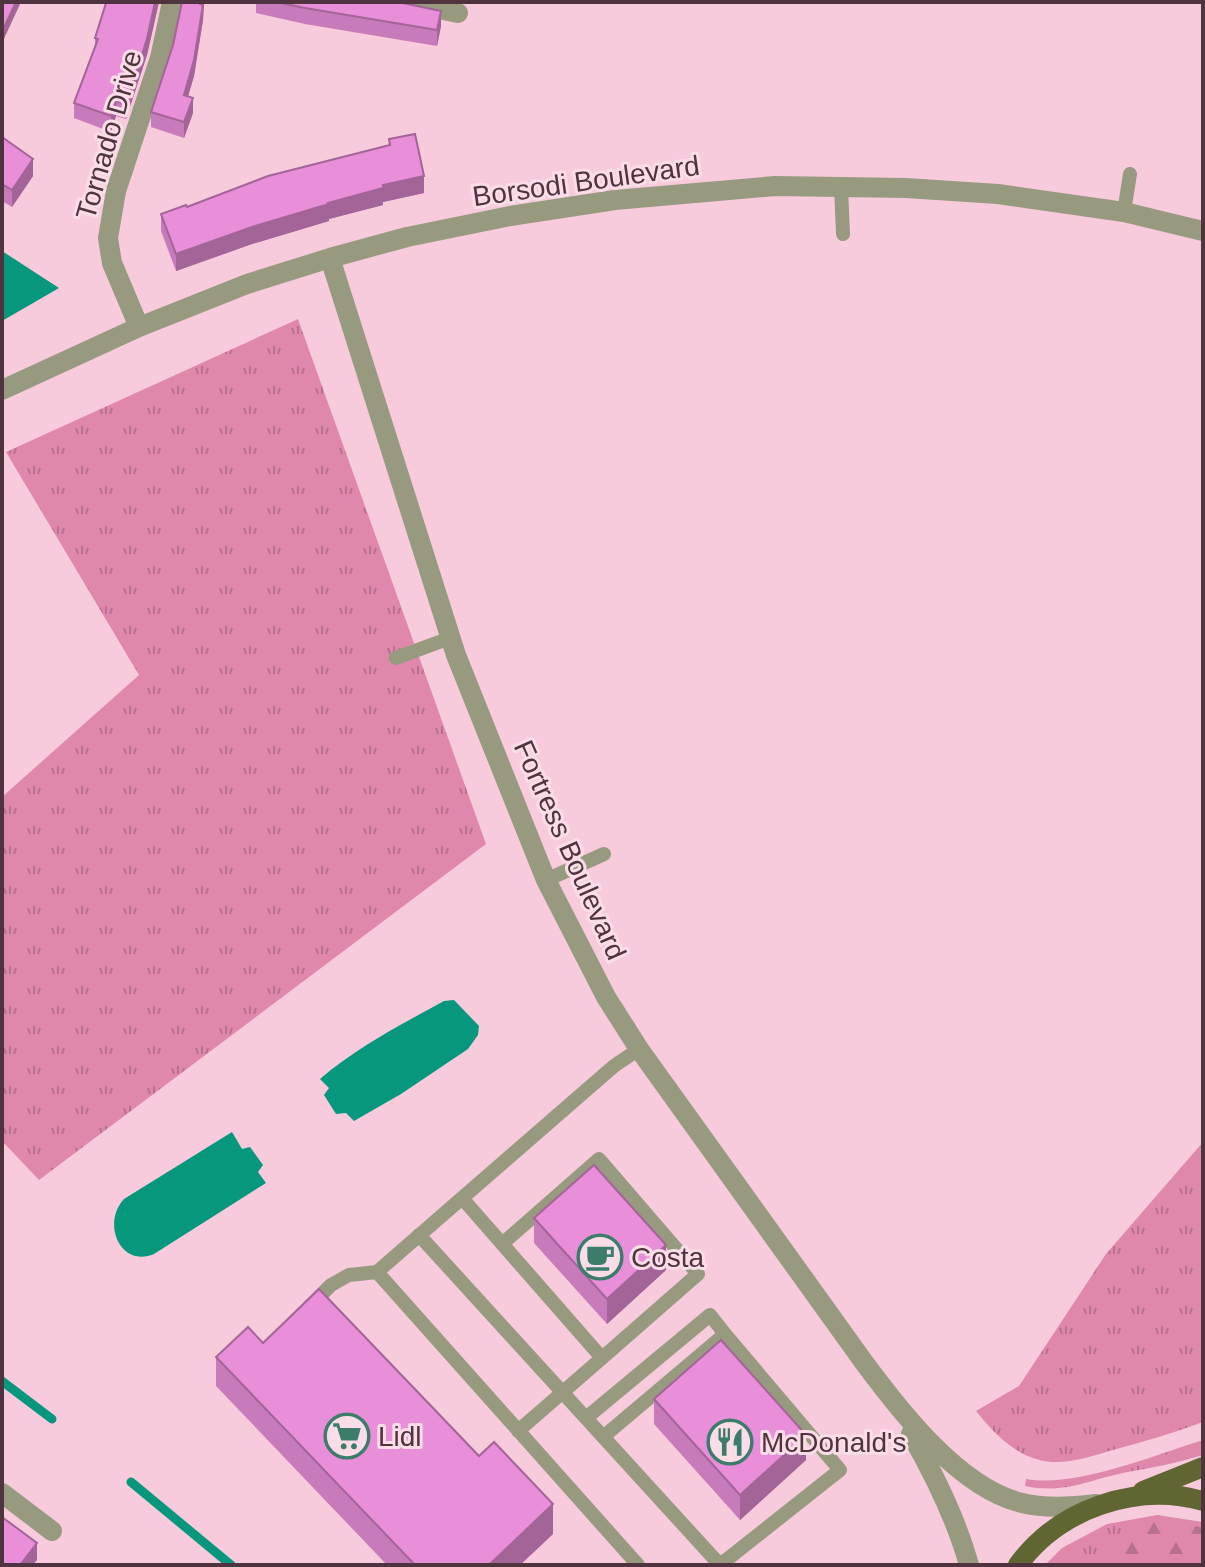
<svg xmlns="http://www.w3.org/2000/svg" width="1205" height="1567" font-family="Helvetica,sans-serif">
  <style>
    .grass { fill: url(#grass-tufts) }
    .forest { fill: url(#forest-firs) }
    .water { fill: #06977c }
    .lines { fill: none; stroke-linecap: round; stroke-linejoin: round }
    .stream { stroke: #06977c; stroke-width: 9 }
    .lane { stroke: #979a7f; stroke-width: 14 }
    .street { stroke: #979a7f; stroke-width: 20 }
    .primary { stroke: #606631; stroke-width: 20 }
    .wall { fill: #c87bbb }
    .shaded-wall { fill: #a36498 }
    .building { fill: #e98fd9; stroke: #a36498; stroke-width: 2 }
    .labels { text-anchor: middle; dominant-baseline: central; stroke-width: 6; stroke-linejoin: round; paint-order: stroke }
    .street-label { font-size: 28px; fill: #4f333e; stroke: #fbdde8 }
    .poi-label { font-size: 28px; fill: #4f333e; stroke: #fbdde8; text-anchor: start }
  </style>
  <defs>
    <pattern id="grass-tufts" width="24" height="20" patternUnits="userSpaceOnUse" patternTransform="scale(2)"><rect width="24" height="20" fill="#df88ac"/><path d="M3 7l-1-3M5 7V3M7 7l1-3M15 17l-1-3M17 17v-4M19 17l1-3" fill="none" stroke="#b7708d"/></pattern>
    <pattern id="forest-firs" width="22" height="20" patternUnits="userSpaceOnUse" patternTransform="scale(2)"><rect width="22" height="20" fill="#df88ac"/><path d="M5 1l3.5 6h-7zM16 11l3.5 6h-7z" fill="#b7708d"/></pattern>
  </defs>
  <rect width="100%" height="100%" fill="#f7cbdc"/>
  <!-- grass -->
  <path class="grass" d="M298,319L486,844L39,1180L2,1141V797L139,675L6,452Z
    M1203,1142V1422C1173,1433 1143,1442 1113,1450C1099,1454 1084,1459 1070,1461C1028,1468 1000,1441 976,1411L1019,1386L1106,1254Z
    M1203,1440V1455C1177,1463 1150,1468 1123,1473C1085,1481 1065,1494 1025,1486L1026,1479C1076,1488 1154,1455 1203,1440Z
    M1157,1515L1203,1522V1565H1045L1062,1548L1107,1524Z"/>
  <!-- forest -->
  <path class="forest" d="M1157,1515L1203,1528V1565H1108L1121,1544Z"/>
  <!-- water -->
  <path class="water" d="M2,251L59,288L2,321Z
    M454,1000L479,1026L478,1035L468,1049L401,1094L354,1121L346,1113L336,1114L324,1095L329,1088L320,1079C357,1047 402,1024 444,1001Z
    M232,1132L242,1149L250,1147L263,1165L258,1172L266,1183L154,1254C121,1268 101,1224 124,1199Z"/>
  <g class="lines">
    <!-- stream -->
    <path class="stream" d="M2,1381L52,1419
      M131,1482L231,1565"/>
    <!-- lane -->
    <path class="lane" d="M841,187L843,234
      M1124,212L1130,174
      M396,658L450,638
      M546,880L604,854
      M462,1198L602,1358L518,1431
      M419,1235L720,1565
      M502,1244L599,1159L698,1274L602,1358
      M377,1272L638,1565
      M309,1307L331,1285L349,1275L377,1272L614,1066L639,1049
      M586,1418L710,1315L725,1334
      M603,1437L725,1334L840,1470L720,1565"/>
    <!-- street -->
    <path class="street" d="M405,2L458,13
      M330,258L456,655L546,880L606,997L639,1049L863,1361C900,1411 959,1488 1022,1503C1046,1509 1072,1507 1096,1504
      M139,327L112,263L108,238L116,191L160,58L172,2
      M2,390L139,327L247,284L330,258L407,237L510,216L615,200L775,186L906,188L998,194L1124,212L1203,231
      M911,1434C935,1476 956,1518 969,1565
      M2,1493L52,1531"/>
    <!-- primary -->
    <path class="primary" d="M1143,1491L1203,1467
      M1018,1565C1059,1509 1136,1482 1203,1501"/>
  </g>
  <!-- wall -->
  <path class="wall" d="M108,2H159L147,55L126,119L116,116L111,132L74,118V103L95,46V38Z
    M182,2H204L203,20L194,76L188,96L193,113L184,138L151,127V112L173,45Z
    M256,2H398L441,26L437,46L305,24L256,13Z
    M2,131L3,138L33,176L12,207L2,201Z
    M389,139L424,193L383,202V205L329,219V221L252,244L176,271L161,231V214L187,207L389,145Z
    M534,1218L666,1270L607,1324L534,1243Z
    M263,1343L553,1534L520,1565H387L216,1386V1357Z
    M654,1399L806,1460L740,1520L654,1424Z"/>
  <!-- shaded-wall -->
  <path class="shaded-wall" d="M16,2H21L2,43V32Z
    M155,2H159L147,55L126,119V104Z
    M201,2H204L203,20L194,76L184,110V95L200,20Z
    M441,11V26L437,46V30Z
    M193,98V113L184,138V122Z
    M116,101V116L111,132V116Z
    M33,159V176L12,207V190Z
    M424,176V193L383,202V205L329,219V221L252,244L176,271V254L252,227L383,185Z
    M666,1245V1270L607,1324V1299Z
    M806,1435V1460L740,1520V1495Z
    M553,1504V1534L520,1565H489Z
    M37,1543V1560L33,1565H20Z"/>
  <!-- building -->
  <path class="building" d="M2,2H16L2,32Z
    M108,2H155L147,39L126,104L116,101L111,116L74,103L98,39L95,38L106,3Z
    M182,2H201L200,4L203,5L194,60L184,95L193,98L184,122L151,112L173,45Z
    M276,2H398L441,11L437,30L305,8Z
    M415,134L424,176L383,185V188L328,203L329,204L252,227L176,254L161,214L186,205L187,207L268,176L390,145L389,139Z
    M2,137L33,159L12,190L2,184Z
    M594,1165L666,1245L607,1299L534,1218Z
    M319,1289L479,1456L494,1442L553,1504L489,1565H415L216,1357L248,1327L263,1343Z
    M721,1340L806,1435L740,1495L654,1399Z
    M2,1517L37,1543L20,1565H2Z"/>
  <!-- icons -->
  <defs>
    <g id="cafe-ring" transform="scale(2.3)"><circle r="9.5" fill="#fbdde8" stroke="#3c7c6b" stroke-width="1.5"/><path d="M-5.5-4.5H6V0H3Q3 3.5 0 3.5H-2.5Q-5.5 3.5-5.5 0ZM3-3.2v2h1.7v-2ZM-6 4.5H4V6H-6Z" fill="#3c7c6b"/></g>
    <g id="supermarket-ring" transform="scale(2.3)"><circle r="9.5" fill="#fbdde8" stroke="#3c7c6b" stroke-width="1.5"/><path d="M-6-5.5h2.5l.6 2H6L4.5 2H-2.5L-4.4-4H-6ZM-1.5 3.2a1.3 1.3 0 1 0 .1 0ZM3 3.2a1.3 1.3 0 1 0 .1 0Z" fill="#3c7c6b"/></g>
    <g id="restaurant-ring" transform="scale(2.3)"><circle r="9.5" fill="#fbdde8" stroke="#3c7c6b" stroke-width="1.5"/><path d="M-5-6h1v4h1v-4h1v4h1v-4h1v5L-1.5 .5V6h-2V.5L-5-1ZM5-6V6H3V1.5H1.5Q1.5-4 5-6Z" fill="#3c7c6b"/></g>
  </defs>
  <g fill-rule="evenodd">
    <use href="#cafe-ring" x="600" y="1257"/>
    <use href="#supermarket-ring" x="347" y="1436"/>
    <use href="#restaurant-ring" x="730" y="1442"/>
  </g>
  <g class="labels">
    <!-- street labels -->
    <g class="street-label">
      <text transform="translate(109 135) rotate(-74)">Tornado Drive</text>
      <text transform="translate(586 181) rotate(-8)">Borsodi Boulevard</text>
      <text transform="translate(570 850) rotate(66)">Fortress Boulevard</text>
    </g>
    <!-- poi labels -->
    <g class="poi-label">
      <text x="631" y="1257">Costa</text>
      <text x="378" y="1436">Lidl</text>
      <text x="761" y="1442">McDonald's</text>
    </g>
  </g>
  <!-- border -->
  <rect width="1205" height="1567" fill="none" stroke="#4f333e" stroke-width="8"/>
</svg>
